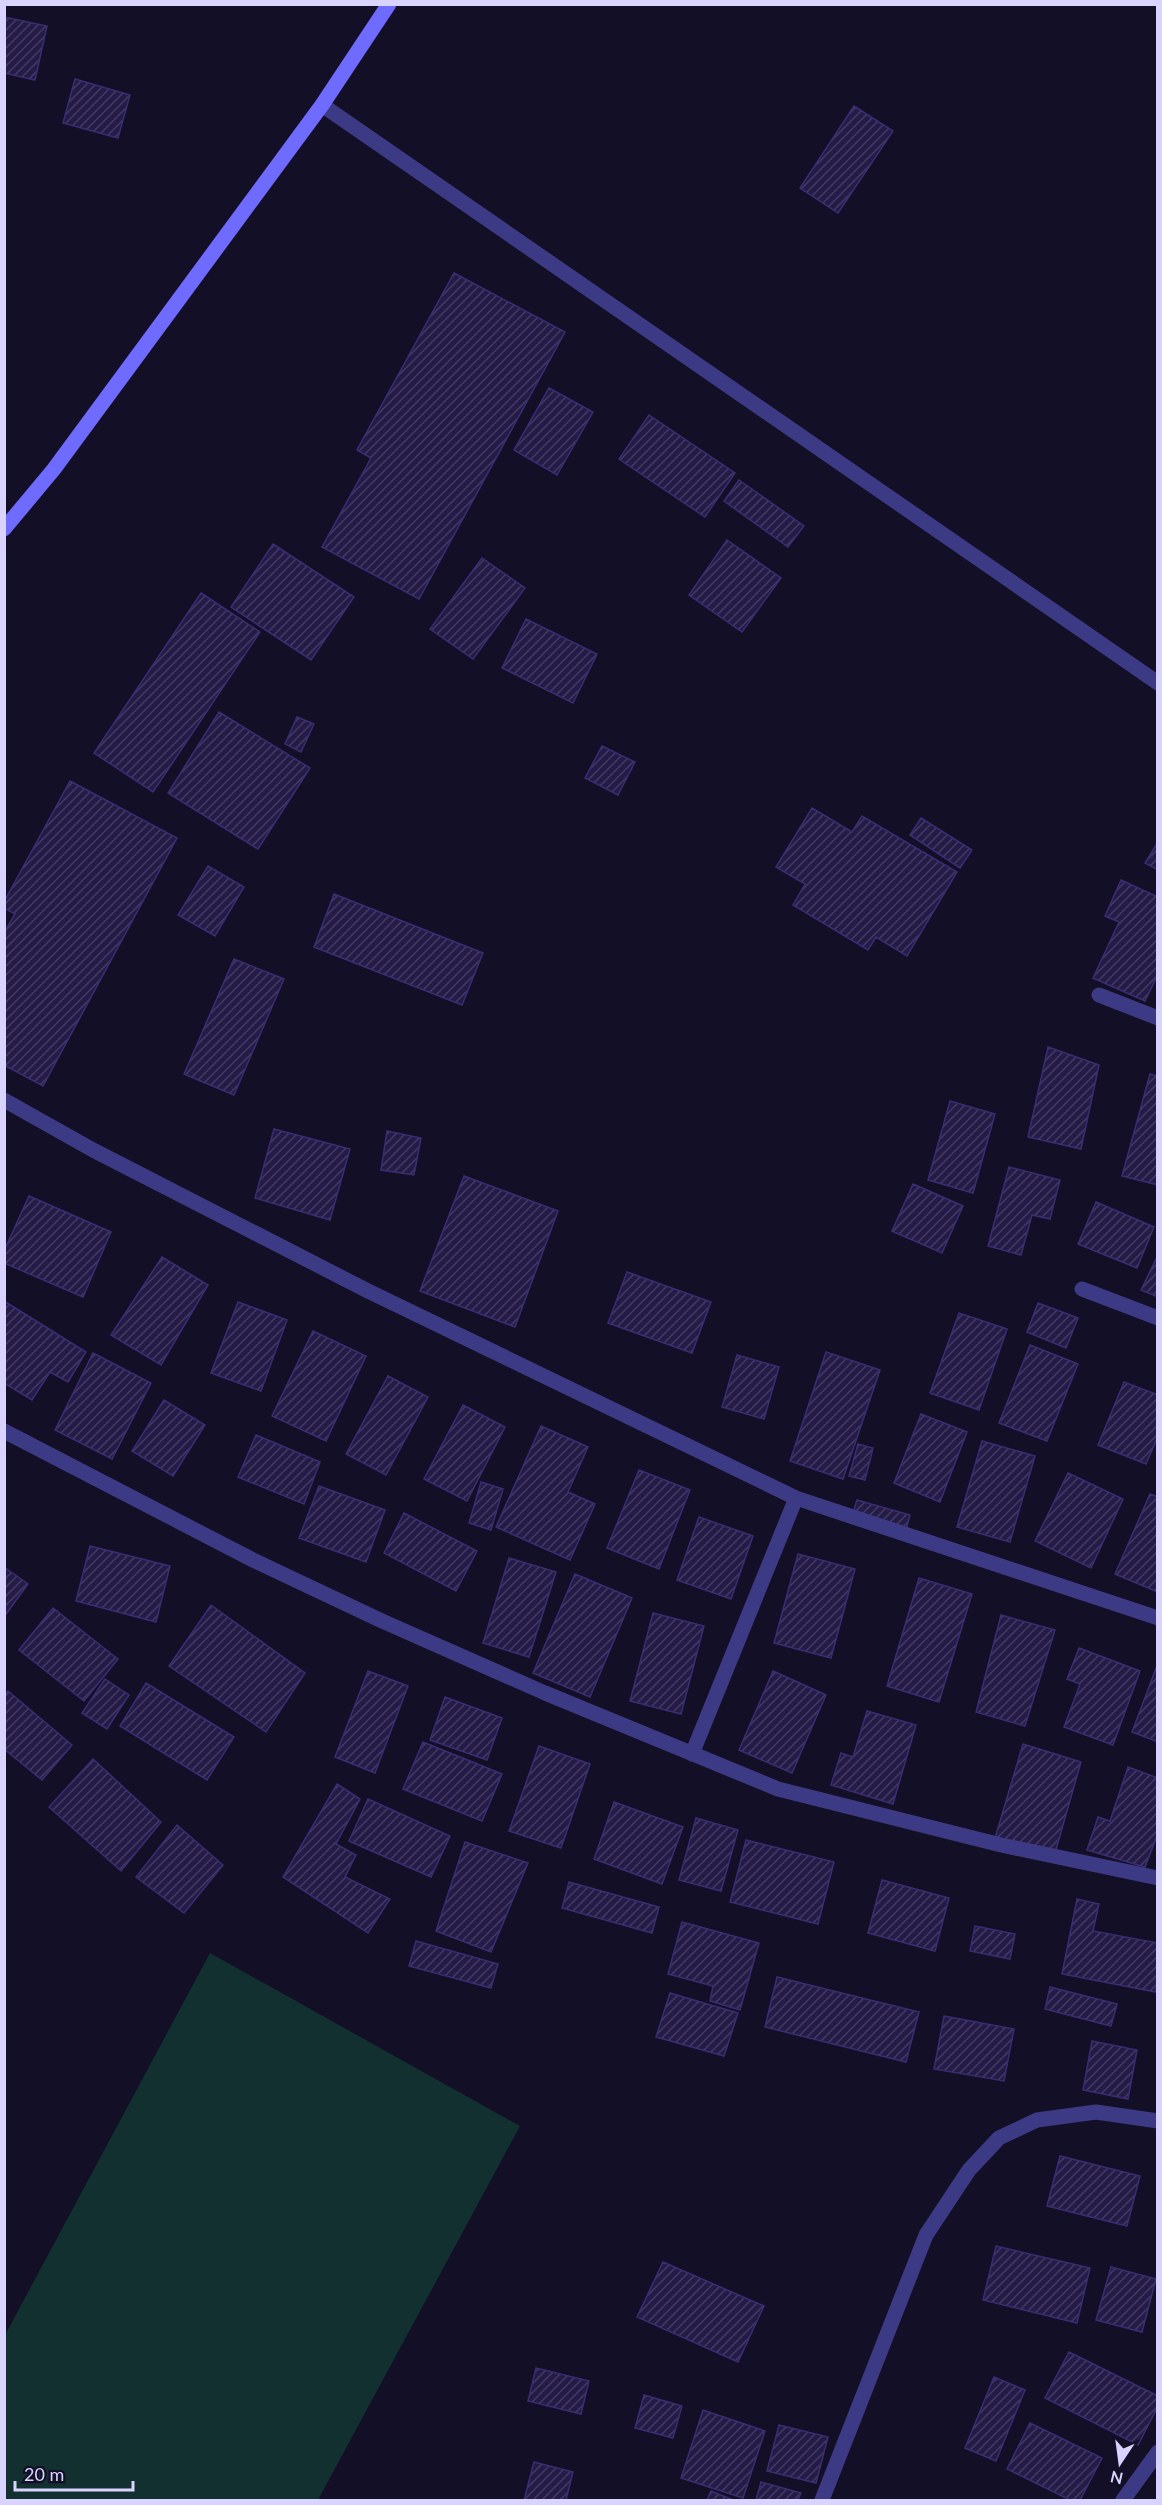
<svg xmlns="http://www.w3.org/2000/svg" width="1162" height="2505" font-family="Lato,sans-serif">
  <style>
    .green { fill: #12302f }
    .building { fill: url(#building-hatch); stroke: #3b2d73; stroke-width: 1.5 }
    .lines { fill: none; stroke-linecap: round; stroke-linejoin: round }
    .street { stroke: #3d3a85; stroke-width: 15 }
    .secondary { stroke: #6f6bff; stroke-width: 15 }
  </style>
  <defs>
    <pattern id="building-hatch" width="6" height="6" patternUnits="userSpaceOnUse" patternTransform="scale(1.5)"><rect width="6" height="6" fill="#241b47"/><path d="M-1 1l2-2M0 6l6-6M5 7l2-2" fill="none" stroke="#433b63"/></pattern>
  </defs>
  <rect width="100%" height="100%" fill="#130f26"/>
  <!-- green -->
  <path class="green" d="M210,1953L520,2126L318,2500H5V2335Z"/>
  <!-- building -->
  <path class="building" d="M4,17L47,26L35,80L4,73Z
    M75,79L130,95L118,138L63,123Z
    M854,106L893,131L838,213L800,188Z
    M454,273L565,332L419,599L322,547L371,458L357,450Z
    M549,388L593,412L557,475L514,450Z
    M649,415L735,473L705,517L619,459Z
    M739,480L804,526L788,547L724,501Z
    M727,540L781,578L742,632L689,595Z
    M273,544L354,597L311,660L231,607Z
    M482,558L525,588L473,659L430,629Z
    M201,593L260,632L153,792L94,753Z
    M526,619L597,654L573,703L502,668Z
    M219,712L310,768L258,849L168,793Z
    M297,717L314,724L301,752L285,744Z
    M602,746L635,762L618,795L585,778Z
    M70,781L177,838L43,1086L4,1065V933L15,914L4,908V902Z
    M812,808L852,832L862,816L957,872L907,956L876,937L868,950L793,905L805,884L776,867Z
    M921,818L972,850L960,868L910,835Z
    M1158,842V870L1145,863Z
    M208,866L244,887L215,936L178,915Z
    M1121,880L1158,897V974L1145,1001L1093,978L1119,922L1105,916Z
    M334,894L483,953L462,1005L314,947Z
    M234,959L284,979L234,1095L184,1074Z
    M1048,1047L1099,1065L1081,1149L1028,1137Z
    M1150,1074L1158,1076V1185L1122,1176Z
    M950,1101L995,1114L973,1193L928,1180Z
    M274,1129L350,1149L330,1220L255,1198Z
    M387,1131L421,1138L414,1175L381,1170Z
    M1009,1167L1060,1180L1050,1219L1032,1215L1021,1255L988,1246Z
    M464,1176L558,1211L515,1327L420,1291Z
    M913,1184L963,1206L942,1253L892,1231Z
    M29,1196L111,1232L83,1297L4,1263V1251Z
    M1096,1202L1154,1227L1137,1268L1078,1244Z
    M1158,1255V1297L1141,1290Z
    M162,1257L208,1285L161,1365L111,1335Z
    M627,1272L711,1302L692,1353L608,1323Z
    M4,1301L86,1352L68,1382L50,1372L32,1400L4,1383Z
    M238,1302L287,1320L261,1391L211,1373Z
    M1038,1303L1078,1318L1066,1348L1027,1332Z
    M959,1313L1007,1329L979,1410L930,1393Z
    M313,1331L366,1356L326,1441L272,1416Z
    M1030,1345L1078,1364L1047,1441L999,1423Z
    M826,1352L880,1370L843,1479L790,1461Z
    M93,1353L151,1383L112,1459L55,1430Z
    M737,1355L779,1367L764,1419L722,1407Z
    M388,1376L428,1397L386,1475L346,1454Z
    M1124,1382L1158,1395V1436L1146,1464L1098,1445Z
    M164,1400L205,1425L173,1476L132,1451Z
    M463,1405L505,1427L467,1501L424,1479Z
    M921,1414L967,1432L940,1502L894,1483Z
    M541,1426L588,1447L568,1492L595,1504L570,1560L496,1527Z
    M256,1435L320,1462L304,1504L238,1477Z
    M982,1441L1035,1456L1010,1542L957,1527Z
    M858,1444L873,1448L865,1480L849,1476Z
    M639,1470L690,1490L659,1569L607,1548Z
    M1068,1473L1123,1499L1091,1568L1035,1541Z
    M481,1482L503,1489L491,1530L469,1523Z
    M319,1486L385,1510L366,1562L299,1538Z
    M1150,1494L1158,1497V1592L1115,1574Z
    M857,1500L910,1515L904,1538L850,1523Z
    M404,1513L477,1551L456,1591L384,1553Z
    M699,1517L753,1536L731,1599L677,1580Z
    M90,1546L170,1566L156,1622L76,1601Z
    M798,1554L855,1569L831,1658L774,1643Z
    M509,1558L556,1572L529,1657L483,1643Z
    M4,1567L28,1584L4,1617Z
    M575,1574L632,1598L590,1697L533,1673Z
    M919,1578L972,1594L939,1702L887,1686Z
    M211,1605L305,1673L266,1732L169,1666Z
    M53,1608L118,1659L84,1701L19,1650Z
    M653,1613L704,1626L681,1714L630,1701Z
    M1001,1615L1055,1630L1025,1726L976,1712Z
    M1079,1648L1140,1671L1113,1745L1064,1727L1080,1684L1067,1679Z
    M1158,1663V1742L1132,1732Z
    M368,1671L408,1686L375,1773L335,1757Z
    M773,1671L826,1695L792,1773L739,1750Z
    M105,1679L129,1695L107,1729L82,1713Z
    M146,1683L234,1737L207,1780L120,1726Z
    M8,1691L72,1745L42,1780L4,1749V1695Z
    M445,1697L502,1718L487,1760L430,1740Z
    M867,1711L916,1725L893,1804L831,1785L841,1753L853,1757Z
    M423,1742L502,1774L482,1821L403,1789Z
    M1023,1744L1081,1762L1055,1853L995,1838Z
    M539,1746L590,1764L561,1848L509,1831Z
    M93,1759L161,1822L121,1871L49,1807Z
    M1128,1767L1158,1778V1833L1145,1867L1087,1850L1098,1817L1110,1821Z
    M337,1784L360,1799L336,1844L356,1855L345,1877L390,1899L368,1933L283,1877Z
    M368,1799L450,1836L431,1877L349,1841Z
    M614,1802L683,1827L662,1884L594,1859Z
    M696,1818L738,1830L721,1891L679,1880Z
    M177,1825L223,1865L184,1913L136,1877Z
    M746,1840L834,1862L818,1924L730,1902Z
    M465,1842L528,1863L491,1952L436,1931Z
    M882,1880L949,1898L935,1951L868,1933Z
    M569,1882L659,1907L652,1933L562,1908Z
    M1077,1899L1099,1904L1093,1931L1158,1943L1156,1992L1062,1974Z
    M682,1922L759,1943L740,2010L710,2001L713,1986L668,1974Z
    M975,1926L1015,1934L1010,1959L970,1951Z
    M416,1941L498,1964L491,1988L409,1966Z
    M777,1977L919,2012L906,2062L765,2027Z
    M1050,1987L1117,2004L1111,2026L1045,2009Z
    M670,1993L738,2013L724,2056L656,2037Z
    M944,2016L1014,2029L1004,2081L934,2069Z
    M1092,2041L1137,2050L1128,2099L1083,2090Z
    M1060,2156L1140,2176L1127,2226L1047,2206Z
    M996,2246L1090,2268L1077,2323L983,2300Z
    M663,2262L764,2306L738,2362L637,2317Z
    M1111,2267L1156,2279L1142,2332L1096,2320Z
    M1069,2352L1158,2396V2406L1138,2445L1045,2398Z
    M536,2368L589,2381L581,2414L528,2401Z
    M994,2377L1025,2390L996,2461L965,2448Z
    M644,2395L682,2406L673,2438L635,2428Z
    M703,2410L765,2431L743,2498L681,2478Z
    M1030,2423L1102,2458L1080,2500H1070L1007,2469Z
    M779,2425L828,2437L816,2483L767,2471Z
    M534,2462L573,2472L566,2500H524Z
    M761,2482L801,2493L798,2500H756Z
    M711,2491L733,2500H707Z"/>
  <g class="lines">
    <!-- street -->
    <path class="street" d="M322,105L1158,683
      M1099,995L1158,1018
      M4,1100L93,1150L368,1291L796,1498L1158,1618
      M1082,1289L1158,1318
      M4,1431L253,1560L382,1621L545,1693L778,1789L1001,1845L1158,1878
      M692,1754L796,1498
      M822,2500L926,2235L969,2170L999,2138L1037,2120L1096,2112L1158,2121
      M1123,2500L1158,2452"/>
    <!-- secondary -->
    <path class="secondary" d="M4,529L54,469L322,105L389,4"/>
  </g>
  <!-- border -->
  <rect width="1162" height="2505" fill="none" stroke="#d9d4ff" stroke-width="12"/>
  <!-- north arrow -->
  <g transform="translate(1120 2463) rotate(193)" stroke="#130f26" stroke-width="4.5" paint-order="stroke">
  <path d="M0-4.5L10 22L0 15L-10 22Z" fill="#d9d4ff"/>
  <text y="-9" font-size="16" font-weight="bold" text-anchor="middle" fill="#d9d4ff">N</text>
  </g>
  <!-- scale -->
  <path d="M15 2481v9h118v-9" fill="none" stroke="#d9d4ff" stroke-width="3"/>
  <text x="24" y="2481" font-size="18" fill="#d9d4ff" stroke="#130f26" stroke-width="4.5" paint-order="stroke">20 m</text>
</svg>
